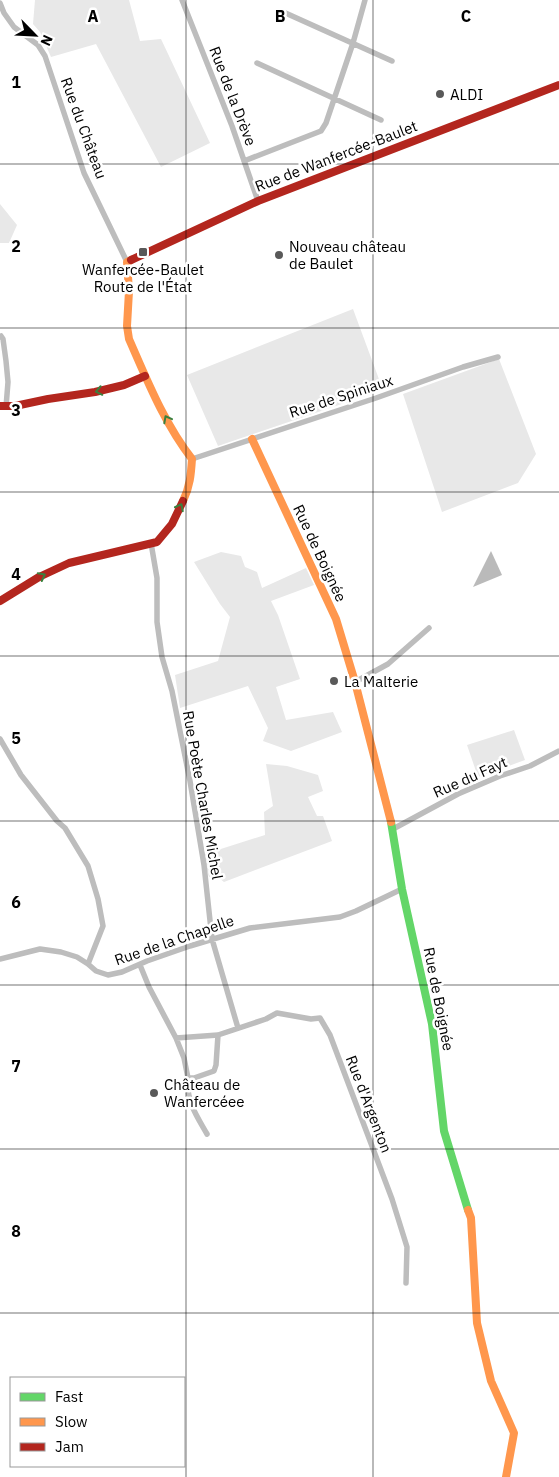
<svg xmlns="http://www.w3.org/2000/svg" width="559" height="1477" font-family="'IBM Plex Sans',sans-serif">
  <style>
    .green { fill: #e8e8e8 }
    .water { fill: #bababa }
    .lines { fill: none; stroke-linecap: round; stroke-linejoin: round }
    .street { stroke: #bdbdbd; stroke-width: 5.5 }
    .fast { stroke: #63d668; stroke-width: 8 }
    .slow { stroke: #ff974d; stroke-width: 8 }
    .jam { stroke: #b3261e; stroke-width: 8 }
    .oneway { stroke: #3b803e }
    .grid { fill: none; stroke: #000; stroke-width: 1; stroke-opacity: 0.55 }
    .poi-dot { fill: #595959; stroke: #fff; stroke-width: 2 }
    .labels { text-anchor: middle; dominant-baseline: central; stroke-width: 5; stroke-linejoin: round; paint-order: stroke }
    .poi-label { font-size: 15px; fill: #000; stroke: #fff; text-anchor: start }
    .street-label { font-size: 15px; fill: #000; stroke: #fff }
    .grid-label { font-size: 16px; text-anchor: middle; font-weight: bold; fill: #000; stroke: #fff; stroke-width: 5; stroke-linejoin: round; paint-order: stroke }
  </style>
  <rect width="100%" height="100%" fill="#fff"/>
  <!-- green -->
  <path class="green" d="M35,0H129L140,41L161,39L210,143L161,167L96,44L51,57L40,32L33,24Z
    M0,204L17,225L9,243H0Z
    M353,309L383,390L218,446L187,375Z
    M499,359L536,454L518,483L442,512L403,394Z
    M221,552L241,556L245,567L257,572L262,588L306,568L314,585L271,601L278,615L300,679L276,687L286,720L333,712L342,732L291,751L263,741L268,728L248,686L180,708L175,675L218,661L230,617L220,604L194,562Z
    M514,730L525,760L478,777L467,745Z
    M266,764L287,766L318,775L323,791L308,797L317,816H323L332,841L224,882L215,875L209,877L202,855L265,835L264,812L273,806Z"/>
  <!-- water -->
  <path class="water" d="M491,551L502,575L473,587Z"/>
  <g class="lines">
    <!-- street -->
    <path class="street" d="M182,0L232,126L258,201
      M0,3L4,13L14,27L38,45L45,56L84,173L127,262
      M281,11L392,61
      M257,63L381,120
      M244,161L321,131L326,123L353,43L365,0
      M1,336L3,339L6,361L8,382L6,407
      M192,459L376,398L463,367L498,357
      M151,543L157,578V622L162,657L172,691L190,781L204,865L212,939L238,1028
      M355,682L388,664L429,628
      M0,739L21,775L57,821L65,828L88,866L98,899L103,926L88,964
      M393,829L458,794L500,776L530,766L559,751
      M0,959L40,949L61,952L77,957L88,964L96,971L108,975L122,972L147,961L190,946L250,928L340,917L356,911L402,889
      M140,965L149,987L176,1038L218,1035L266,1019L277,1013L311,1019L320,1018L330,1035L392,1199L407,1247L406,1283
      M176,1038L184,1058L188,1078H194L214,1071L216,1065L218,1035
      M188,1078C186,1101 196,1115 207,1134"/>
    <!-- fast -->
    <path class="fast" d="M391,822L402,889L432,1024L444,1131L468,1210"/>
    <!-- slow -->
    <path class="slow" d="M131,260L127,262L129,291L127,326L129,339C147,380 164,423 192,459C191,474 190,487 183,501
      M252,439L336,619L355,682L391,822
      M468,1210L471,1218L477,1323L491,1381L514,1433L506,1477"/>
    <!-- jam -->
    <path class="jam" d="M131,260L258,201L559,85
      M0,406H15L48,399L95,392L124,385L145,376
      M0,601L39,577L69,563L157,542L172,524L183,501"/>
  </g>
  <!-- one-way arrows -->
  <defs><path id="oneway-chevron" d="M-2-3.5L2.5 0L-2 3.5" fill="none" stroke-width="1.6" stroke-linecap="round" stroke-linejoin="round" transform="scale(1.25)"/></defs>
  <g class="oneway">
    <use href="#oneway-chevron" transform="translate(99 391) rotate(169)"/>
    <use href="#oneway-chevron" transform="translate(167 419) rotate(-118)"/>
    <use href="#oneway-chevron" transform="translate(180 507) rotate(-63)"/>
    <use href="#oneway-chevron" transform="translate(42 576) rotate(-27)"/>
  </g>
  <!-- grid -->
  <path class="grid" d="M186,0V1477M373,0V1477M0,164H559M0,328H559M0,492H559M0,656H559M0,821H559M0,985H559M0,1149H559M0,1313H559"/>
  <!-- markers -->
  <g class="poi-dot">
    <circle cx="440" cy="94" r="5"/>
    <rect x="138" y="247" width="10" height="10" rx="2.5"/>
    <circle cx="279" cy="255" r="5"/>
    <circle cx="334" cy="681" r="5"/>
    <circle cx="154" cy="1093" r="5"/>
  </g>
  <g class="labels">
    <!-- poi labels -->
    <g class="poi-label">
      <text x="450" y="94">ALDI</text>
      <text x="289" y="246">Nouveau château<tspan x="289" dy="17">de Baulet</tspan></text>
      <text x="143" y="269" text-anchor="middle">Wanfercée-Baulet<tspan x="143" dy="17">Route de l'État</tspan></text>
      <text x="344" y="681">La Malterie</text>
      <text x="164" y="1084">Château de<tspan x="164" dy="17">Wanfercéee</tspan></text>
    </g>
    <!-- street labels -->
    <g class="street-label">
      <text transform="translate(233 96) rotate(69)">Rue de la Drève</text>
      <text transform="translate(84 128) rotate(70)">Rue du Château</text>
      <text transform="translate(336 156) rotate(-21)">Rue de Wanfercée-Baulet</text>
      <text transform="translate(341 396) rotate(-18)">Rue de Spiniaux</text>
      <text transform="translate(320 553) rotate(65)">Rue de Boignée</text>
      <text transform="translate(470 777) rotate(-24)">Rue du Fayt</text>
      <text transform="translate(203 795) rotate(80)">Rue Poète Charles Michel</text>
      <text transform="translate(174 940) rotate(-19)">Rue de la Chapelle</text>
      <text transform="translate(439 999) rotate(79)">Rue de Boignée</text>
      <text transform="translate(369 1104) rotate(69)">Rue d'Argenton</text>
    </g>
  </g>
  <g class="grid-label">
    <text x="93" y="22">A</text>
    <text x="280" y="22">B</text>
    <text x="466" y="22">C</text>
    <text x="16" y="88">1</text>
    <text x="16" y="252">2</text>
    <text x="16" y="416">3</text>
    <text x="16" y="580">4</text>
    <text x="16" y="744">5</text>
    <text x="16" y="908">6</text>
    <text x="16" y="1072">7</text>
    <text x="16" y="1237">8</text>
  </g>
  <!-- legend -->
  <rect x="10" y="1377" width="175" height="90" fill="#ffffff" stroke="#999999"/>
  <rect x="20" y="1393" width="25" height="8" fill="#63d668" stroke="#999999"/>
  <text x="55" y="1402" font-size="15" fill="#000000">Fast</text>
  <rect x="20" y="1418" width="25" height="8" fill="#ff974d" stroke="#999999"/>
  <text x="55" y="1427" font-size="15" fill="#000000">Slow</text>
  <rect x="20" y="1443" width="25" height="8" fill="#b3261e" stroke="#999999"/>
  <text x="55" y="1452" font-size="15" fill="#000000">Jam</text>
  <!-- north arrow -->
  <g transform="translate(35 35) rotate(114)" stroke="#ffffff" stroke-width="4" paint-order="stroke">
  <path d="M0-4L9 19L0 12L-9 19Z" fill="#000000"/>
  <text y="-8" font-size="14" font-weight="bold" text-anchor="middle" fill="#000000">N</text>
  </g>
</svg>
